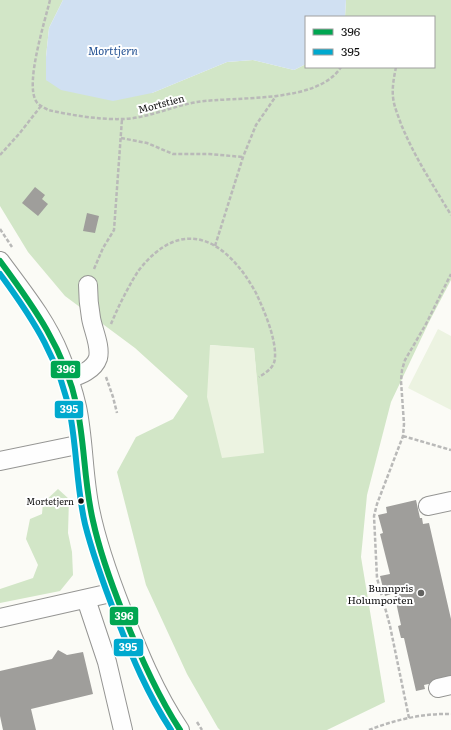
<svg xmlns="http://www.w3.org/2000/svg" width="451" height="730" font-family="Literata,serif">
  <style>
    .forest { fill: #d2e6c7; fill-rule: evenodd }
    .pitch { fill: #ecf3e1 }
    .water { fill: #d0e0f2 }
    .building { fill: #9f9e9b }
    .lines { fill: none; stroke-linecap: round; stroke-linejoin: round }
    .minor-casing { stroke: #959593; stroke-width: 20 }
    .path { stroke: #b9b9b8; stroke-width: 2.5; stroke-dasharray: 4 2; stroke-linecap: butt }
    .minor { stroke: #fefefe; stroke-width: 18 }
    .bus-1-casing { stroke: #fff; stroke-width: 9 }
    .bus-2-casing { stroke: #fff; stroke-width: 9 }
    .bus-1 { stroke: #00a651; stroke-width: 6 }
    .bus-2 { stroke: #00a9ce; stroke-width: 6 }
    .bus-dot { fill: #0f0f0f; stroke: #fff; stroke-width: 1.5 }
    .poi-dot { fill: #626260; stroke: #fff; stroke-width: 1.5 }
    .labels { text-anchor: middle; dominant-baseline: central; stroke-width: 4; stroke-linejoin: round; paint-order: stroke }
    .bus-label { font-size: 9px; fill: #0f0f0f; stroke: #fff; text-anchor: end }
    .street-label { font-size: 10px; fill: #0f0f0f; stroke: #fff }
    .poi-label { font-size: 10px; fill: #0f0f0f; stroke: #fff; text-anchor: end }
    .water-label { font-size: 11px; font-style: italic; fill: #255394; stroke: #fff }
    .line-badge { stroke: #fff; stroke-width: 1.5 }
    .badge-label { font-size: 11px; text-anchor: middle; font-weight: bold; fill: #fff }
  </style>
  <rect width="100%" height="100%" fill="#fbfbf6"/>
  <!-- forest -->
  <path class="forest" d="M0,0H63L49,28L46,57V80L152,93L227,62L253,60L294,70L306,64V67H434V17H345L346,0H451V280L429,322L391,402L367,495L361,557L385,702L327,730H220L218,728L187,674L146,585L117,472L136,437L173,419L188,396L135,348L65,296L28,252L0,206ZM210,345L254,349L263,452Z
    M58,489L69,499L68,533L72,552L73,575L60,591L0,603V589L33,578L38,565L26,539L30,519L42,514L43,503Z"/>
  <!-- pitch -->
  <path class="pitch" d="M438,329L451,336V410L408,388Z
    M210,345L254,348L264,453L222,458L207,397Z"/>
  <!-- water -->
  <path class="water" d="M63,0H346L345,17H306V64L294,70L253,60L227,62L152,93L113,101L61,90L46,80V57L49,28Z"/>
  <!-- building -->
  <path class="building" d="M35,187L45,195L42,199L48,204L38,216L22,203Z
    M87,213L99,216L95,233L83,231Z
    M416,500L420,518H422L423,524L429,523L451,619V679L424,685L425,689L416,691L404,638H401L398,626L401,625L394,593L385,596L380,576L390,574L380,534L383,533L378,515L387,513L386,507Z
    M58,650L67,655L83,652L93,694L31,709L36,730H3L0,716V671L52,659Z"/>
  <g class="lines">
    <!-- minor casing -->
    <g class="minor-casing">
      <path id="minor" d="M0,261C22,291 46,320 60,355C67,372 73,389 77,407C84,440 83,475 90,509C97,544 109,577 122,610C138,651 155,693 180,730
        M69,379C80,375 94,370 98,358C101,346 93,330 91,318C89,307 88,296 88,285
        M0,461L82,444
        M428,506L451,501
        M86,599L107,662L123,730
        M0,618L115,592
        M438,688L451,685"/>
    </g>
    <!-- path -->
    <path class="path" d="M50,0C45,21 25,83 36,101C38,105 43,107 48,110C70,115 101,120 123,119C149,118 172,106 197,102C236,96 318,104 341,67
      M396,67C394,77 392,87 393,97C394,107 398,115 401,124C414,156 433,185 451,215
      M121,138L147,143L173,154H209L243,157
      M0,155L19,134L41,106
      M0,229L12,247
      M215,246L243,157L256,125L276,96
      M94,269L103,248L114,230L122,119
      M111,324C117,309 130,283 139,270C183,214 227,240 256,293C264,310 276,338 275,357C275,367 267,372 259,377
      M106,377L113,397L117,413
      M403,436L451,450
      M409,718L390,626L377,578L374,516L377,504L403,436L404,424L401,381L402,370L405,360L426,324L451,274
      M197,722L202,730
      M369,730C394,720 424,713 451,714"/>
    <!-- minor -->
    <use href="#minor" class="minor"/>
    <!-- bus-1 casing -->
    <g class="bus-1-casing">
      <path id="bus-1" d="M0,261C34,307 65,350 77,407C85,445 84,483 93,521C100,553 111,583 123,613C139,654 156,693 180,730"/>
    </g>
    <!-- bus-2 casing -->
    <g class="bus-2-casing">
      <path id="bus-2" d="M0,274C34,320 61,362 71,419C77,454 77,490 85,524C93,556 105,588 117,619C132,657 148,695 171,730"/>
    </g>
    <!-- bus-1 -->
    <use href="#bus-1" class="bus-1"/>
    <!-- bus-2 -->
    <use href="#bus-2" class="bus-2"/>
  </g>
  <!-- markers -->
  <circle class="bus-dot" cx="81" cy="501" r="3.5"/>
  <circle class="poi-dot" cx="421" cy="593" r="4"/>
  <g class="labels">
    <!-- bus labels -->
    <g class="bus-label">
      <text x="74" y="501">Mortetjern</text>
    </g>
    <!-- street labels -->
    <g class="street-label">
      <text transform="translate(161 103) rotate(-15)">Mortstien</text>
    </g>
    <!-- poi labels -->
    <g class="poi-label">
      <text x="413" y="587">Bunnpris<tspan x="413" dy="12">Holumporten</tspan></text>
    </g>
    <!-- water labels -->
    <g class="water-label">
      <text x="113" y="50">Morttjern</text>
    </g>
  </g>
  <g class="line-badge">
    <rect x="50" y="360" width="31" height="19" rx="4" fill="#00a651"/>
    <rect x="54" y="400" width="30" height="19" rx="4" fill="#00a9ce"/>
    <rect x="109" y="606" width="30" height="20" rx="4" fill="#00a651"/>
    <rect x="113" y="638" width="31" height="19" rx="4" fill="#00a9ce"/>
  </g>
  <g class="badge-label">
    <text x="66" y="373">396</text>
    <text x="69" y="413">395</text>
    <text x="124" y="620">396</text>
    <text x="128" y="651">395</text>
  </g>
  <!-- legend -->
  <rect x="305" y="16" width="130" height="52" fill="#ffffff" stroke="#9f9f9f"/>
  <rect x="313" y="29" width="20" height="6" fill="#00a651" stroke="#9f9f9f"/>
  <text x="341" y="36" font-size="12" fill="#0f0f0f">396</text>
  <rect x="313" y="49" width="20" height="6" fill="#00a9ce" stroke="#9f9f9f"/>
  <text x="341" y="56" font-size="12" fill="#0f0f0f">395</text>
</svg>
